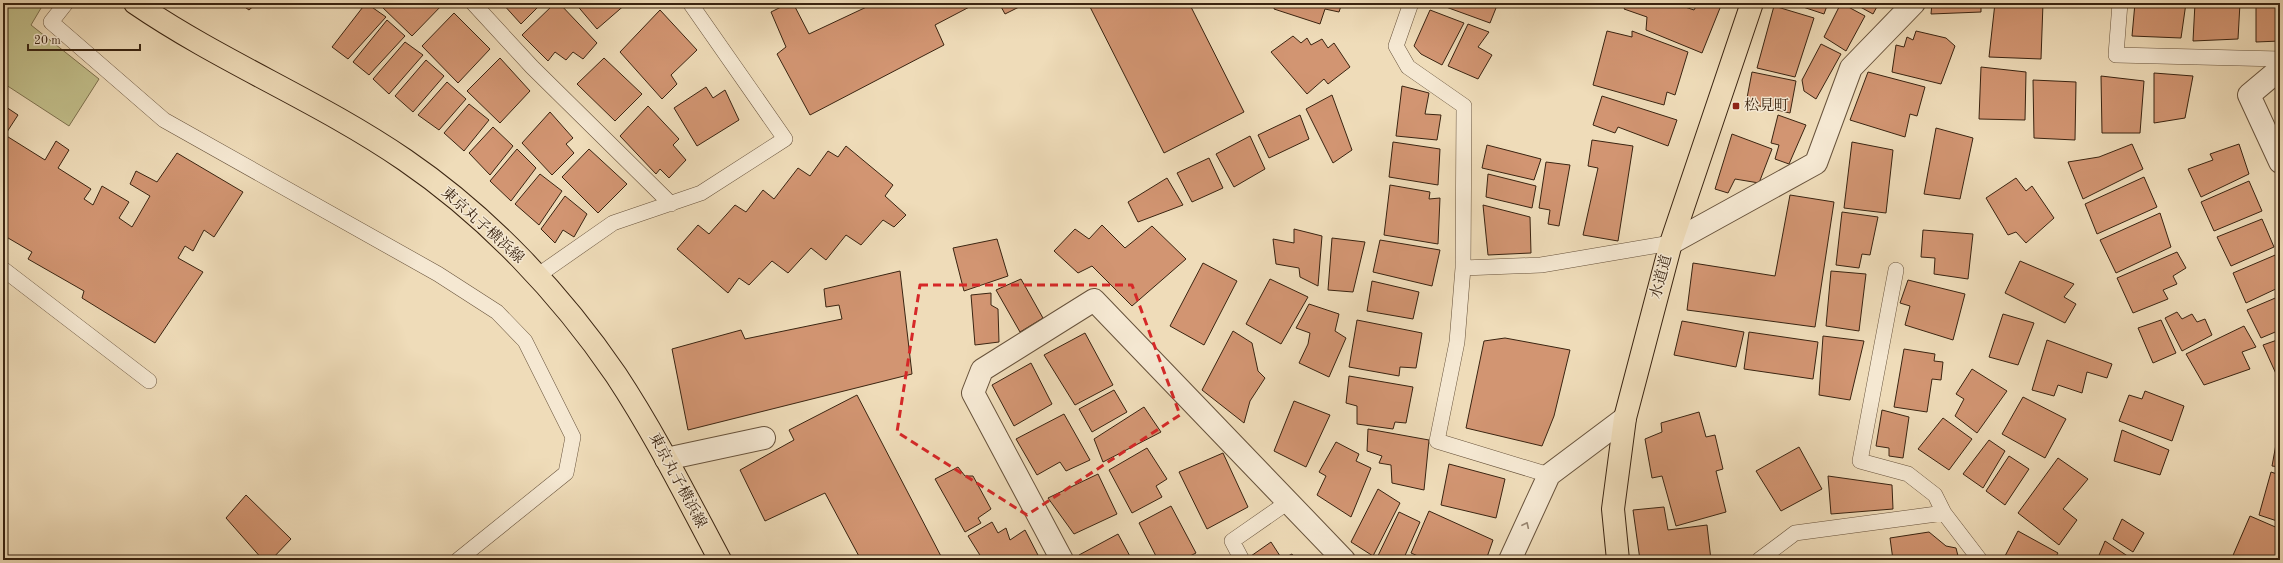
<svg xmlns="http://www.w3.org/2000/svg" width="2283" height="563" font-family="'Old Standard TT','Noto Serif JP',serif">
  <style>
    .green { fill: #c1be8a; stroke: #7e714e }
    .building { fill: #d29572; stroke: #3a2411 }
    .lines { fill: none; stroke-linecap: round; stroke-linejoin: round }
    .service-casing { stroke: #67523b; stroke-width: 16 }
    .minor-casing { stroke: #67523b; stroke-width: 24 }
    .primary-casing { stroke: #3a2411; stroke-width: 24 }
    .service { stroke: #f5e8d2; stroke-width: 15 }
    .minor { stroke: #f5e8d2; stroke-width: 22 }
    .primary { stroke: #efdcb9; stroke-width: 22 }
    .oneway { stroke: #988672 }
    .marked { fill: none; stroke: #d62828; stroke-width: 3; stroke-dasharray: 8 5; stroke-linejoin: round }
    .poi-dot { fill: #8f2418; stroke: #f5e8d2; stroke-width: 1.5 }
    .labels { text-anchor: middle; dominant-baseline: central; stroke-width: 3; stroke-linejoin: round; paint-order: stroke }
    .poi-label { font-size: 15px; fill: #3a2411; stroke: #f5e8d2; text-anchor: start }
    .street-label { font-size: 15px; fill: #3a2411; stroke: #f5e8d2 }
  </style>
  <rect width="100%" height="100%" fill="#efdcb9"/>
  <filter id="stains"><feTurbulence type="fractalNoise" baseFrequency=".005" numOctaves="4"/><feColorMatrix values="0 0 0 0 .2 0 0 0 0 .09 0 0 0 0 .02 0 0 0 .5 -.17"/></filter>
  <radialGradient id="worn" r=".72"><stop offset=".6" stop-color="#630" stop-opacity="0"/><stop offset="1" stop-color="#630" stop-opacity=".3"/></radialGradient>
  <!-- green -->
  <path class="green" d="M3,3H44L31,25L99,79L69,126L3,83Z"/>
  <!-- building -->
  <path class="building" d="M239,3H257L249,10Z
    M366,3L386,17L348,59L332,47Z
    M382,3H444L412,36L380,5Z
    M502,3H542L521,24Z
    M555,3H559L597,43L583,59L573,52L566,60L555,52L548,61L522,35Z
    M575,3H627L597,29Z
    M789,3H793L809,34L875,3H922L923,6L930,3H977L935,25L944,45L810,115L777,54L786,47L771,12Z
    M999,3H1021L1023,5L1005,14Z
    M1088,3H1189L1244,112L1164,153Z
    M1275,3H1342L1339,12L1325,9L1320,24L1274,9Z
    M1435,3H1498L1490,23Z
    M1627,3H1673L1694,10L1698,3H1722L1702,53L1646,30L1647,17L1624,9Z
    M1791,3H1828L1824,14Z
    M1841,3L1865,16L1846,51L1824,37Z
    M1853,3H1879L1873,14Z
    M1932,3H1981V12L1931,14Z
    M1995,3H2043L2041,59L1989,57Z
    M2135,3H2186L2181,38L2132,36Z
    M2195,3H2240L2238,39L2193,41Z
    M2256,3H2280V41L2256,42Z
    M1774,6L1814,18L1795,77L1757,68Z
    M660,10L697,50L671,75L677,84L662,99L620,52Z
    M1430,10L1464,23L1442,65L1421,54L1414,46Z
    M454,13L490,49L458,83L422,46Z
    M387,20L405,36L369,75L353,62Z
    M1468,24L1489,32L1478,47L1492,55L1478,79L1448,66Z
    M1607,31L1632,37V31L1688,52L1675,95L1667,92L1664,105L1593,85Z
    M1916,31L1946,38L1955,46L1941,84L1892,72L1896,45L1904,47L1907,37L1913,40Z
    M1293,36L1301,43L1307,38L1311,45L1322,39L1328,48L1334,43L1350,67L1328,84L1324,79L1307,94L1271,52Z
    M405,42L423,55L389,94L373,79Z
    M1821,44L1841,54L1816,99L1804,91L1802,80Z
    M500,58L530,91L500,123L467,91Z
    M604,58L642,94L615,121L577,84Z
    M426,60L444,76L413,112L395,96Z
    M1981,67L2026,72L2025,120L1979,119Z
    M1752,72L1796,81L1790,113L1746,103Z
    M1868,72L1925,87L1917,116L1910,114L1905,137L1850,120Z
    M2154,73L2193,76L2185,118L2154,123Z
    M2101,76L2144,81L2140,133H2102Z
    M2033,80L2076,82L2075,140L2034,138Z
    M447,82L466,99L439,130L418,115Z
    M1402,86L1429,93L1425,114L1441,115L1437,140L1396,136Z
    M706,87L713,98L725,90L739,120L697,146L674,108Z
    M1332,95L1352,150L1333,163L1306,109Z
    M1602,96L1677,120L1668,146L1618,127L1615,133L1593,125Z
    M469,104L489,120L464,151L444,133Z
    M3,105L18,115L5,135L45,160L56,141L69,150L58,168L91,189L84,199L93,205L102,186L129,202L119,218L132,227L150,196L130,184L136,171L157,182L177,153L243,192L214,237L204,230L193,251L185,246L178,258L203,272L155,343L82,298L84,291L28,259L32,252L3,235Z
    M648,106L679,139L673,145L686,160L669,178L660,169L656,174L620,136Z
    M550,112L573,138L566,144L574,153L552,175L522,143Z
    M1300,115L1309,139L1269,158L1258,135Z
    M1778,115L1806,125L1789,164L1775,159L1779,145L1771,143Z
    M493,127L513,146L490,175L469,153Z
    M1936,128L1973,138L1960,199L1924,194Z
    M1732,134L1772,149L1759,183L1735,179L1728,193L1715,189Z
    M1250,136L1265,169L1234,187L1216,154Z
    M1592,140L1633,146L1618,241L1583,235L1598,168L1588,166Z
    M1393,142L1440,149L1438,185L1389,177Z
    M1852,142L1893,150L1886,213L1844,208Z
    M2132,144L2143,169L2083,199L2068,162L2099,157Z
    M2239,144L2249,174L2201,197L2188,169L2213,160L2210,154Z
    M1487,145L1541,159L1534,180L1482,168Z
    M846,146L893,185L885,196L906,215L894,227L883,220L861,245L846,235L826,260L811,248L788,273L772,261L749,285L739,278L728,293L677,249L698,225L709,234L735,205L746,212L763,190L774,199L798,168L810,176L828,151L838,157Z
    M517,149L536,168L511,201L490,181Z
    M589,149L627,184L598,213L562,177Z
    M1209,158L1223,188L1192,202L1177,173Z
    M1546,162L1570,165L1559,226L1548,224L1550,210L1539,208Z
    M540,174L562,191L539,225L515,204Z
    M1488,174L1536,186L1532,208L1486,197Z
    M2144,177L2157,207L2097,234L2085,204Z
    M1167,178L1183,205L1138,222L1128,202Z
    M2016,178L2026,191L2032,186L2054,218L2026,243L2016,232L2008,235L1986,198Z
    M2249,181L2262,211L2214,231L2201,202Z
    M1390,185L1430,192L1429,199L1440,198L1438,244L1384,235Z
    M1790,195L1834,202L1815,327L1687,310L1693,263L1775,276Z
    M565,196L587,214L574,237L563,230L555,243L541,229Z
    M1483,205L1530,217L1531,253L1488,255Z
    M1842,212L1878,217L1870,255L1862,254L1859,268L1836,265Z
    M2160,213L2171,247L2116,273L2100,240Z
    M2262,219L2274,247L2231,266L2217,237Z
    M1102,225L1125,248L1152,226L1186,259L1132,306L1092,266L1078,273L1054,251L1075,229L1089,239Z
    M1294,229L1322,236L1318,286L1300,277L1299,268L1276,264L1273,239L1294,243Z
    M1923,230L1973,234L1968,279L1934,274L1935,258L1921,257Z
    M1332,238L1365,242L1353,292L1328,290Z
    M997,239L1008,276L964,291L953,248Z
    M1380,240L1440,250L1432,286L1373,272Z
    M2177,252L2186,268L2173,276L2177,284L2163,290L2168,299L2133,313L2117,278Z
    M2280,253V287L2246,303L2233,273Z
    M2020,261L2074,284L2064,297L2076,304L2065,323L2005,293Z
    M1203,263L1237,281L1204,345L1170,326Z
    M900,271L912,374L688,430L672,349L741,330L745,339L842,319L839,305L826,307L824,289Z
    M1831,271L1866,274L1859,331L1826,326Z
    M1021,279L1043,318L1020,332L996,290Z
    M1270,279L1308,297L1281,344L1246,324Z
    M1908,280L1965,294L1953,340L1905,325L1910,306L1900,303Z
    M1372,281L1419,292L1413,319L1367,311Z
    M991,293V305L998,309L999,342L975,345L971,295Z
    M2280,296V330L2261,338L2247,310Z
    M1309,304L1339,314L1335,331L1346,338L1329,377L1299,363L1308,344L1310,333L1296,328Z
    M2177,312L2182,319L2192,314L2197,322L2205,319L2212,335L2182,351L2165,318Z
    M2003,314L2034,323L2018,365L1989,357Z
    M1357,320L1422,333L1416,368L1400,367L1399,376L1349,367Z
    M2161,320L2176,353L2153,363L2138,328Z
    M1682,321L1744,332L1736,367L1674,355Z
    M2244,326L2256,347L2242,352L2250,369L2204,385L2186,354Z
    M1233,331L1252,343L1258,371L1265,378L1250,401L1244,423L1202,390Z
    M1749,332L1818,342L1813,379L1744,369Z
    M1085,333L1113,385L1075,405L1044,355Z
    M1823,336L1864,341L1850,400L1819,395Z
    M1505,338L1570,350L1554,416L1542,446L1466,428L1484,341Z
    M2280,339V375L2277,376L2263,345Z
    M2047,340L2112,364L2107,378L2087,372L2082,393L2058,385L2054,396L2032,390Z
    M1904,349L1935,354L1934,361L1943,362L1941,380L1932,379L1927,412L1894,407Z
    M1031,363L1052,404L1014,426L992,385Z
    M1972,369L2007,391L1977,433L1955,416L1964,399L1956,394Z
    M1349,376L1413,387L1406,423L1395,422L1393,429L1357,424V406L1346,403Z
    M1114,390L1127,412L1092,432L1079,409Z
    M2145,391L2184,406L2172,441L2119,421L2129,395L2142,399Z
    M857,395L943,560H861L825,493L765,521L740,470L794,440L789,430Z
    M2023,397L2066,419L2045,458L2002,434Z
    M1294,401L1330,415L1306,467L1274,451Z
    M1144,407L1161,432L1103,462L1094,439Z
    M1882,410L1909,417L1903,458L1889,456V448L1876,446Z
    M1699,412L1706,437L1715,435L1723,469L1716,471L1726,512L1676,526L1662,476L1652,478L1645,439L1662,432L1661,423Z
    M1064,414L1090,460L1066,471L1060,462L1037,475L1016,439Z
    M1943,418L1972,439L1949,470L1918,449Z
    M2279,428H2280V467L2272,466Z
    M1368,429L1429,440L1424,490L1392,483L1391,465L1379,463L1382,456L1367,451Z
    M2122,430L2169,450L2160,475L2114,461Z
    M1989,440L2005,451L1983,488L1963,474Z
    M1336,442L1359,454L1356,461L1371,468L1351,517L1317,495L1326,476L1319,472Z
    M1799,447L1822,489L1781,511L1756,471Z
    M1147,448L1167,479L1156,486L1162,497L1132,513L1109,470Z
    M1223,453L1248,507L1207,529L1179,472Z
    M2009,456L2029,469L2005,505L1986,491Z
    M2058,458L2088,479L2063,509L2077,520L2059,545L2018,513Z
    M1449,464L1505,479L1496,518L1441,505Z
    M958,467L965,476H973L991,509L978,518L981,523L965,532L935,479Z
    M2271,472L2280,475V522L2259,515Z
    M1098,474L1117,514L1074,534L1048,498Z
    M1828,476L1892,485L1893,509L1831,514Z
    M1378,489L1400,503L1373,556L1351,542Z
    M246,495L291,539L271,560H263L226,518Z
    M1171,506L1196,553L1182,560H1158L1139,523Z
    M1664,507L1668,530L1707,525L1711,560H1640L1633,510Z
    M1429,511L1493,540L1486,560H1427L1411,553Z
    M1399,512L1420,522L1403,560H1376Z
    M2250,516L2280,529V550L2275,560H2231Z
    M2122,519L2144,533L2133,552L2113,539Z
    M992,522L998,533L1006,528L1010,540L1025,530L1040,559L983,560L968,536Z
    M2018,531L2058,553L2054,560H2014L2005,556Z
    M1929,532L1946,546L1956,548L1959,560H1893L1890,538Z
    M1118,534L1132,560H1082L1079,555Z
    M2105,541L2129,557L2126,560H2097Z
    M1271,542L1282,559L1292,554L1296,560H1253L1251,556Z"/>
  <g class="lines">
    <!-- service casing -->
    <g class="service-casing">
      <path id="service" d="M66,3L51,22L164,120L438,274L497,312L525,341L573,437L566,473L458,560
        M473,3L532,67L671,204
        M1411,3L1396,46L1408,67L1464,106L1463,268L1457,342L1437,441L1549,475
        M2120,3L2116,55L2280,59
        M1463,268L1541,265L1671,243
        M3,269L149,381
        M1896,270L1860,461L1908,474L1935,495L1944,513
        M537,276L613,223L701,193L785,139L690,3
        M1242,560L1232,541L1288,502
        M1759,560L1795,533L1944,513L1980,560"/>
    </g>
    <!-- minor casing -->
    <g class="minor-casing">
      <path id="minor" d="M2280,69L2249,95L2280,162
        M1671,243L1816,163L1851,68L1914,3
        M666,459L764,438
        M1062,560L973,393L982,370L1094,300L1344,560
        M1510,560L1549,475L1625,418"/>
    </g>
    <!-- primary casing -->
    <g class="primary-casing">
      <path id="primary" d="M135,3C221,62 319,101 405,160C487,216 560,293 616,375C655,434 687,498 720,560
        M1618,560L1613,509L1625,418L1671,243L1752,3"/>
    </g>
    <!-- service -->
    <use href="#service" class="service"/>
    <!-- minor -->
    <use href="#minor" class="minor"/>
    <!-- primary -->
    <use href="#primary" class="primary"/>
  </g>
  <!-- one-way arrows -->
  <defs><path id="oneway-chevron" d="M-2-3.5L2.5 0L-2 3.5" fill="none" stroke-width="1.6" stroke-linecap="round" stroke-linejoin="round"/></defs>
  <use class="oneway" href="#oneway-chevron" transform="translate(1526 525) rotate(-65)"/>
  <!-- marked area -->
  <path class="marked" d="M920,285H1132L1180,415L1027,515L897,432Z"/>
  <!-- markers -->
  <rect class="poi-dot" x="1732" y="102" width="8" height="8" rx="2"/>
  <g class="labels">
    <!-- poi labels -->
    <g class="poi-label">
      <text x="1744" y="106">松見町</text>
    </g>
    <!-- street labels -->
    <g class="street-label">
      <text transform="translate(482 226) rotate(42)">東京丸子横浜線</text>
      <text transform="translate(1662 277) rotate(-75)">水道道</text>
      <text transform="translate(677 481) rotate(62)">東京丸子横浜線</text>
    </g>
  </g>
  <!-- margin -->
  <rect width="2283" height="563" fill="none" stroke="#efdcb9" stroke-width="16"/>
  <rect x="4" y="4" width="2275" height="555" fill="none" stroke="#3a2411" stroke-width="2"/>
  <rect x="8" y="8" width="2267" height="547" fill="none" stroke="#3a2411"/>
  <!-- scale -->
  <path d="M28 44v6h112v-6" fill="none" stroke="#3a2411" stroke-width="2"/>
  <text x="34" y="44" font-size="12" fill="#3a2411" stroke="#f5e8d2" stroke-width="3" paint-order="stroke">20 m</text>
  <rect width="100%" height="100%" filter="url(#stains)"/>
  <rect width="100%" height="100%" fill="url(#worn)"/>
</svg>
